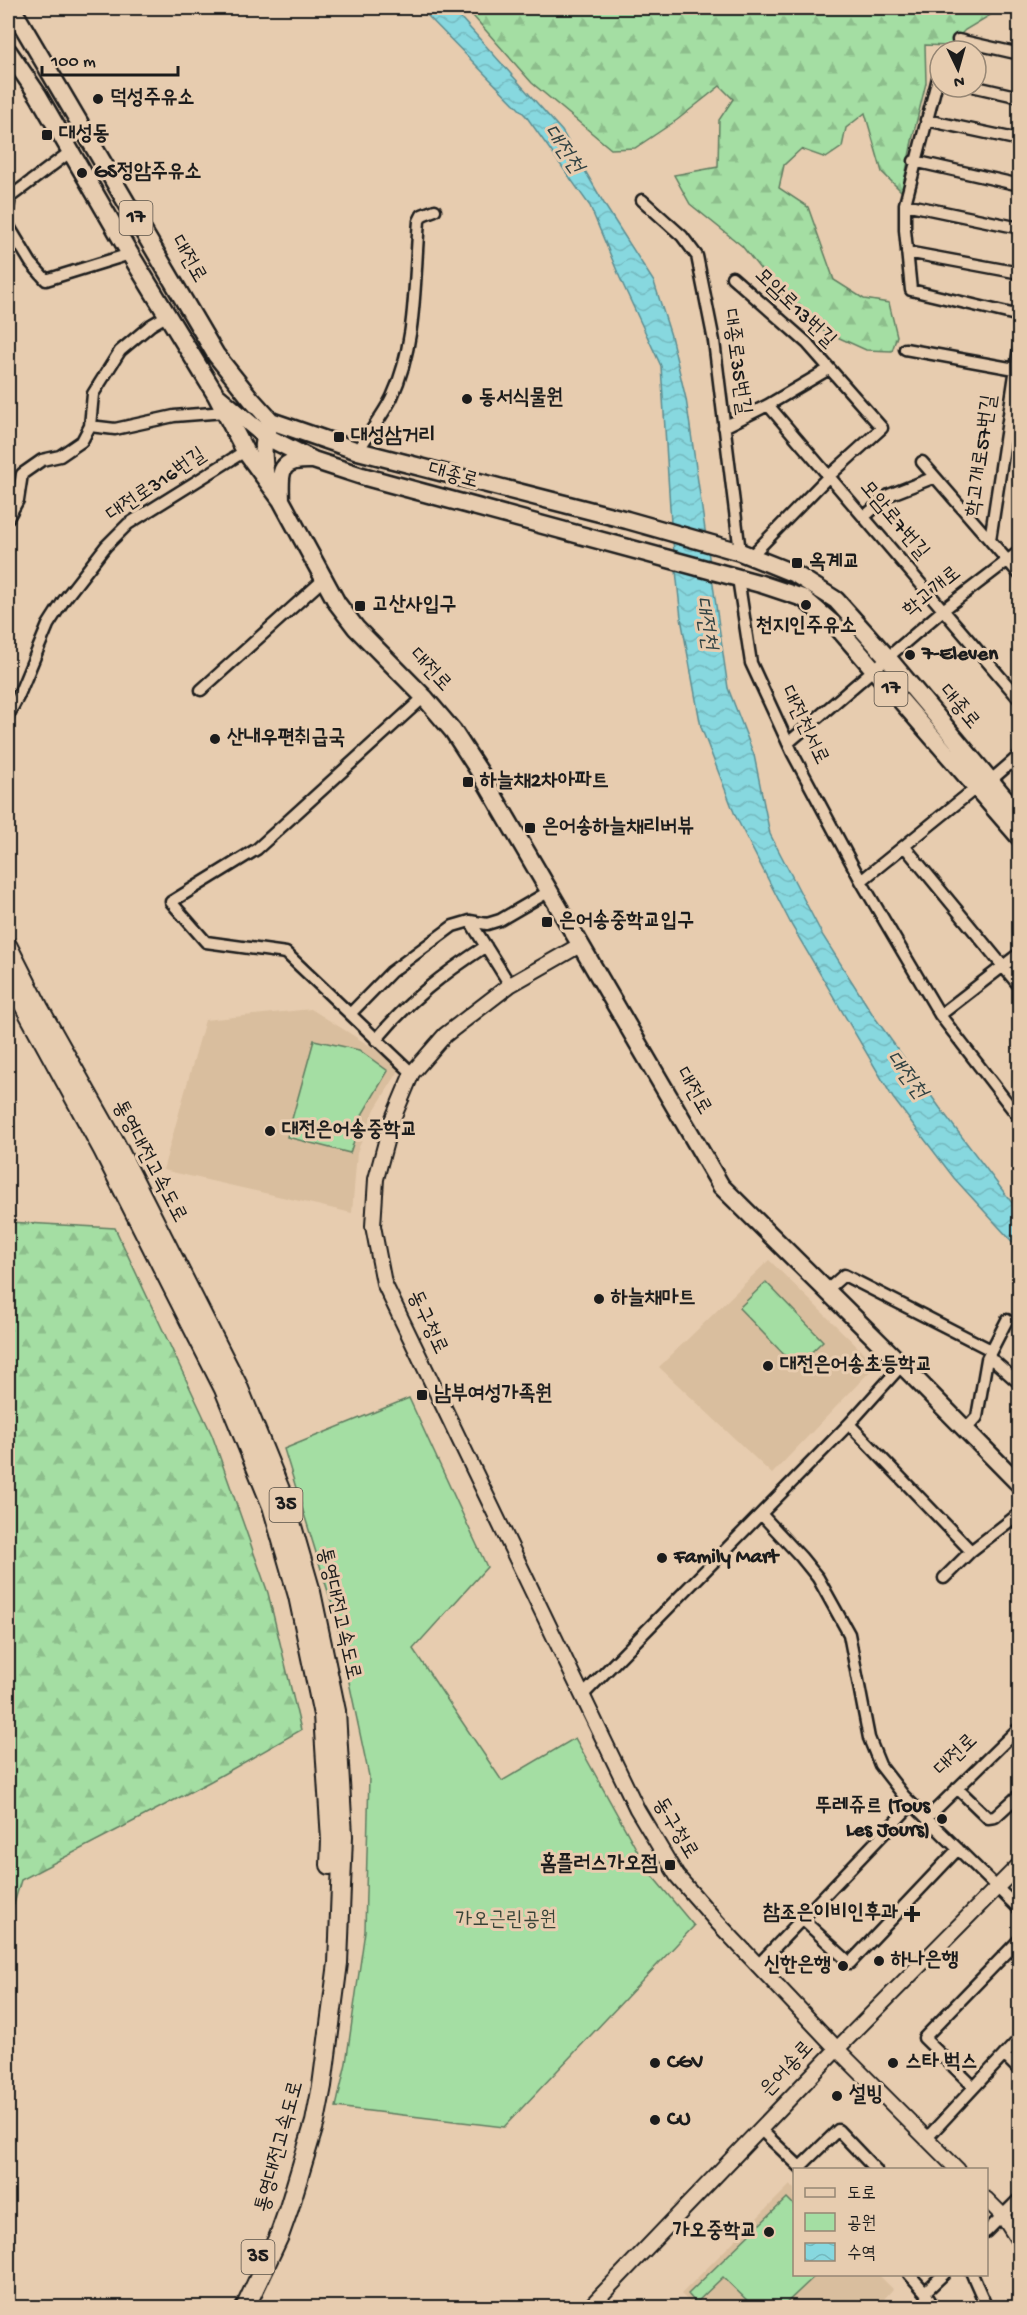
<svg xmlns="http://www.w3.org/2000/svg" width="1027" height="2315" font-family="'Gochi Hand','Poor Story',sans-serif">
  <style>
    .built { fill: #d9be9e }
    .forest { fill: url(#forest-firs); stroke: #607d60; stroke-width: 1.5 }
    .park { fill: #a4dea3; stroke: #607d60; stroke-width: 1.5 }
    .water { fill: url(#water-waves); stroke: #5c8d91; stroke-width: 1.5 }
    .lines { fill: none; stroke-linecap: round; stroke-linejoin: round }
    .street-casing { stroke: #1c1c1c; stroke-width: 15 }
    .secondary-casing { stroke: #1c1c1c; stroke-width: 18 }
    .primary-casing { stroke: #1c1c1c; stroke-width: 21 }
    .highway-casing { stroke: #1c1c1c; stroke-width: 22 }
    .street { stroke: #e7ccaf; stroke-width: 10 }
    .secondary { stroke: #e7ccaf; stroke-width: 14 }
    .primary { stroke: #e7ccaf; stroke-width: 16 }
    .highway { stroke: #e7ccaf; stroke-width: 18 }
    .poi-dot { fill: #1c1c1c; stroke: #e7ccaf; stroke-width: 2 }
    .labels { text-anchor: middle; dominant-baseline: central; stroke-width: 6; stroke-linejoin: round; paint-order: stroke }
    .shield { fill: #e7ccaf; stroke: #595148; stroke-width: 1.5 }
    .shield-label { font-size: 20px; font-weight: bold; fill: #1c1c1c }
    .poi-label { font-size: 21px; font-weight: bold; fill: #1c1c1c; stroke: #e7ccaf; text-anchor: start }
    .street-label { font-size: 21px; fill: #1c1c1c; stroke: #e7ccaf }
    .park-label { font-size: 21px; fill: #374337; stroke: #e7ccaf }
    .water-label { font-size: 22px; font-style: italic; fill: #314243; stroke: #e7ccaf }
  </style>
  <defs>
    <pattern id="forest-firs" width="22" height="20" patternUnits="userSpaceOnUse" patternTransform="scale(1.5)"><rect width="22" height="20" fill="#a4dea3"/><path d="M5 1l3.5 6h-7zM16 11l3.5 6h-7z" fill="#8dbe8c"/></pattern>
    <pattern id="water-waves" width="16" height="10" patternUnits="userSpaceOnUse" patternTransform="scale(1.5)"><rect width="16" height="10" fill="#87d8df"/><path d="M0 5q4-4 8 0t8 0" fill="none" stroke="#74b9bf"/></pattern>
  </defs>
  <rect width="100%" height="100%" fill="#e7ccaf"/>
  <filter id="ink" filterUnits="userSpaceOnUse"><feTurbulence type="fractalNoise" baseFrequency=".0167" numOctaves="2"/><feDisplacementMap in="SourceGraphic" scale="12" xChannelSelector="R" yChannelSelector="G"/><feConvolveMatrix kernelMatrix="1 2 1 2 8 2 1 2 1" color-interpolation-filters="sRGB"/></filter>
  <g filter="url(#ink)">
    <!-- built -->
    <path class="built" d="M311,1009L402,1066L375,1109L357,1152L352,1213L163,1170L205,1020Z
      M769,1260L876,1365L772,1474L659,1367Z
      M790,2185L794,2189V2274L879,2275L893,2289L876,2308L695,2307L681,2294Z"/>
    <!-- forest -->
    <path class="forest" d="M466,8H1002L965,30L949,46L925,45L926,83L913,136L902,192L882,172L865,113L846,128L842,147L826,158L801,149L784,165L779,188L808,207L834,280L864,299L889,303L897,336L892,351L866,350L824,331L796,309L765,275L742,246L690,204L674,175L718,167L719,120L733,99L720,86L677,120L635,148L611,149L532,83Z
      M8,1222L115,1228L212,1435L268,1593L301,1730L211,1781L21,1880L8,1924Z"/>
    <!-- park -->
    <path class="park" d="M314,1040L359,1050L388,1071L363,1113L350,1153L287,1137Z
      M766,1282L823,1341L796,1367L739,1308Z
      M409,1398L487,1567L413,1649L502,1781L575,1738L649,1872L694,1926L504,2127L336,2107L346,2063L365,1931L369,1776L334,1611L284,1449Z
      M787,2198L794,2205V2274L816,2275L782,2307H754L723,2277L696,2303L688,2294Z"/>
    <!-- water -->
    <path class="water" d="M416,8H452L562,131L606,207L654,282L671,336L686,399L728,688L754,755L770,834L823,936L873,1015L940,1108L1019,1212V1249L954,1178L893,1098L792,926L735,815L701,727L681,618L671,523L661,366L620,278L590,206L526,116L428,16Z"/>
    <g class="lines">
      <!-- street casing -->
      <g class="street-casing">
        <path id="street" d="M958,40L1020,54
          M940,78H938L905,204V230L911,290L1020,316
          M976,87L1020,97
          M926,120L1020,140
          M914,161L1020,185
          M642,200L682,236L697,256L714,341L740,552
          M905,204L1020,228
          M8,210L10,197L70,152
          M8,225L31,263L46,280L130,254
          M907,252L1020,273
          M732,277L807,343L882,428L829,476L751,556
          M905,349L1015,369
          M768,405L1020,700
          M90,426L115,429L174,416L225,412
          M724,427L768,405L829,369
          M358,451C368,434 384,414 392,397C417,343 414,279 419,221L422,215L435,210
          M922,462L1020,575
          M864,517L889,495L935,477
          M8,518L18,500L22,474L42,460L60,456L82,441L90,426L93,394L120,351L151,325L168,315
          M990,540L1020,341
          M738,578L751,663L793,754L861,881L940,1015L1020,1119
          M201,690L323,580
          M8,716L18,697L48,625L64,600L106,546L128,524L245,451
          M788,743L943,610L1020,551
          M990,781L1020,755
          M905,847L1020,987
          M861,881L977,787
          M470,921L510,985
          M350,1014L286,953L206,942L171,902L257,849L424,697
          M940,1015L1020,953
          M376,1040C409,1000 443,974 486,946
          M412,1073L350,1014L391,972L453,926L470,921L487,924L500,920L548,892
          M827,1290L844,1275L991,1350
          M987,1359L994,1361L1020,1384
          M849,1424L971,1551
          M966,1429L977,1417L987,1359L1007,1320
          M761,1514L801,1557L818,1578L849,1634L869,1738L880,1765L904,1796L1020,1910
          M944,1578L971,1551L1020,1513
          M583,1695L849,1424L902,1365
          M957,1788L988,1818L995,1817L1020,1794
          M927,1818L1020,1727
          M802,1919L850,1963L958,1849
          M757,1966L912,1804
          M1004,2055L1020,2071
          M973,2086L924,2038L1020,1939
          M761,2130L803,2170
          M926,2139L1020,2038
          M800,2167L838,2130L876,2170
          M986,2232L1020,2198
          M909,2274L925,2292L934,2308
          M972,2274L987,2308
          M925,2292L944,2274"/>
      </g>
      <!-- secondary casing -->
      <g class="secondary-casing">
        <path id="secondary" d="M580,945L510,985L445,1035L412,1073L391,1123L376,1179L373,1226L384,1283L637,1809L677,1876L718,1923L837,2049L958,2170
          M986,2199L1002,2215L1020,2243
          M589,2308L837,2049L1020,1864"/>
      </g>
      <!-- primary casing -->
      <g class="primary-casing">
        <path id="primary" d="M12,8L216,355L251,399L271,421L358,451L627,520L740,552L795,574L836,600L887,657L1020,816
          M8,51L38,95L130,254L216,395L265,436L313,460L362,476L761,584L803,598L838,628L1020,838
          M216,395L245,451L281,500L337,603L356,628L424,697L453,731L481,774L721,1186L902,1365L1020,1485
          M266,479C264,462 261,444 268,428
          M281,500C280,471 278,459 312,460"/>
      </g>
      <!-- highway casing -->
      <g class="highway-casing">
        <path id="highway" d="M8,947L40,1010L116,1145L237,1384L285,1502L311,1592L336,1711L343,1836L338,1963L322,2086L315,2122L289,2208L279,2236L245,2308
          M8,976L103,1150L224,1389L272,1506L298,1596L323,1715L331,1840L330,1865"/>
      </g>
      <!-- street -->
      <use href="#street" class="street"/>
      <!-- secondary -->
      <use href="#secondary" class="secondary"/>
      <!-- primary -->
      <use href="#primary" class="primary"/>
      <!-- highway -->
      <use href="#highway" class="highway"/>
    </g>
  </g>
  <!-- markers -->
  <g class="poi-dot">
    <circle cx="98" cy="99" r="6"/>
    <rect x="41" y="129" width="12" height="12" rx="3"/>
    <circle cx="82" cy="173" r="6"/>
    <circle cx="467" cy="399" r="6"/>
    <rect x="333" y="431" width="12" height="12" rx="3"/>
    <rect x="791" y="557" width="12" height="12" rx="3"/>
    <circle cx="806" cy="605" r="6"/>
    <rect x="354" y="600" width="12" height="12" rx="3"/>
    <circle cx="910" cy="655" r="6"/>
    <circle cx="215" cy="739" r="6"/>
    <rect x="462" y="776" width="12" height="12" rx="3"/>
    <rect x="524" y="822" width="12" height="12" rx="3"/>
    <rect x="541" y="916" width="12" height="12" rx="3"/>
    <circle cx="270" cy="1131" r="6"/>
    <circle cx="599" cy="1299" r="6"/>
    <circle cx="768" cy="1366" r="6"/>
    <rect x="416" y="1389" width="12" height="12" rx="3"/>
    <circle cx="662" cy="1558" r="6"/>
    <circle cx="942" cy="1819" r="6"/>
    <rect x="664" y="1859" width="12" height="12" rx="3"/>
    <path d="M909 1905h6v6h6v6h-6v6h-6v-6h-6v-6h6z"/>
    <circle cx="879" cy="1961" r="6"/>
    <circle cx="843" cy="1966" r="6"/>
    <circle cx="655" cy="2063" r="6"/>
    <circle cx="893" cy="2063" r="6"/>
    <circle cx="837" cy="2096" r="6"/>
    <circle cx="655" cy="2120" r="6"/>
    <circle cx="769" cy="2232" r="6"/>
  </g>
  <g class="labels">
    <!-- shield labels -->
    <g class="shield">
      <rect x="119.5" y="201" width="33" height="34" rx="4.5"/>
      <rect x="874.5" y="672" width="33" height="34" rx="4.5"/>
      <rect x="269.5" y="1488" width="33" height="34" rx="4.5"/>
      <rect x="241.5" y="2240" width="33" height="34" rx="4.5"/>
    </g>
    <g class="shield-label">
      <text x="136" y="218">17</text>
      <text x="891" y="689">17</text>
      <text x="286" y="1505">35</text>
      <text x="258" y="2257">35</text>
    </g>
    <!-- poi labels -->
    <g class="poi-label">
      <text x="110" y="99">덕성주유소</text>
      <text x="59" y="135">대성동</text>
      <text x="94" y="173">GS정암주유소</text>
      <text x="479" y="399">동서식물원</text>
      <text x="351" y="437">대성삼거리</text>
      <text x="809" y="563">옥계교</text>
      <text x="372" y="606">고산사입구</text>
      <text x="806" y="627" text-anchor="middle">천지인주유소</text>
      <text x="922" y="655">7-Eleven</text>
      <text x="227" y="739">산내우편취급국</text>
      <text x="480" y="782">하늘채2차아파트</text>
      <text x="542" y="828">은어송하늘채리버뷰</text>
      <text x="559" y="922">은어송중학교입구</text>
      <text x="282" y="1131">대전은어송중학교</text>
      <text x="611" y="1299">하늘채마트</text>
      <text x="780" y="1366">대전은어송초등학교</text>
      <text x="434" y="1395">남부여성가족원</text>
      <text x="674" y="1558">Family Mart</text>
      <text x="930" y="1807" text-anchor="end">뚜레쥬르 (Tous<tspan x="930" dy="24">Les Jours)</tspan></text>
      <text x="658" y="1865" text-anchor="end">홈플러스가오점</text>
      <text x="898" y="1914" text-anchor="end">참조은이비인후과</text>
      <text x="891" y="1961">하나은행</text>
      <text x="831" y="1966" text-anchor="end">신한은행</text>
      <text x="667" y="2063">CGV</text>
      <text x="905" y="2063">스타 벅스</text>
      <text x="849" y="2096">설빙</text>
      <text x="667" y="2120">CU</text>
      <text x="757" y="2232" text-anchor="end">가오중학교</text>
    </g>
    <!-- street labels -->
    <g class="street-label">
      <text transform="translate(187 260) rotate(60)">대전로</text>
      <text transform="translate(794 309) rotate(44)">모암로13번길</text>
      <text transform="translate(735 362) rotate(82)">대종로35번길</text>
      <text transform="translate(983 456) rotate(-82)">학고개로57번길</text>
      <text transform="translate(453 477) rotate(15)">대종로</text>
      <text transform="translate(157 486) rotate(-34)">대전로316번길</text>
      <text transform="translate(893 521) rotate(50)">모암로7번길</text>
      <text transform="translate(933 593) rotate(-39)">학고개로</text>
      <text transform="translate(429 671) rotate(47)">대전로</text>
      <text transform="translate(958 708) rotate(50)">대종로</text>
      <text transform="translate(803 726) rotate(64)">대전천서로</text>
      <text transform="translate(692 1092) rotate(60)">대전로</text>
      <text transform="translate(148 1162) rotate(62)">통영대전고속도로</text>
      <text transform="translate(426 1323) rotate(65)">동구청로</text>
      <text transform="translate(337 1614) rotate(77)">통영대전고속도로</text>
      <text transform="translate(957 1756) rotate(-44)">대전로</text>
      <text transform="translate(674 1829) rotate(59)">동구청로</text>
      <text transform="translate(788 2070) rotate(-47)">은어송로</text>
      <text transform="translate(281 2147) rotate(-75)">통영대전고속도로</text>
    </g>
    <!-- park labels -->
    <g class="park-label">
      <text x="506" y="1921">가오근린공원</text>
    </g>
    <!-- water labels -->
    <g class="water-label">
      <text transform="translate(562 150) rotate(55)">대전천</text>
      <text transform="translate(704 623) rotate(81)">대전천</text>
      <text transform="translate(905 1076) rotate(53)">대전천</text>
    </g>
  </g>
  <!-- margin -->
  <rect width="1027" height="2315" fill="none" stroke="#e7ccaf" stroke-width="30"/>
  <rect x="15" y="15" width="997" height="2285" fill="none" stroke="#1c1c1c" stroke-width="2" filter="url(#ink)"/>
  <!-- legend -->
  <rect x="793" y="2168" width="195" height="108" fill="#e7ccaf" stroke="#968674" stroke-width="1.5"/>
  <rect x="805" y="2188" width="30" height="9" fill="#e7ccaf" stroke="#968674" stroke-width="1.5"/>
  <text x="847" y="2198" font-size="18" fill="#1c1c1c">도로</text>
  <rect x="805" y="2213" width="30" height="18" fill="#a4dea3" stroke="#968674" stroke-width="1.5"/>
  <text x="847" y="2228" font-size="18" fill="#1c1c1c">공원</text>
  <rect x="805" y="2243" width="30" height="18" fill="url(#water-waves)" stroke="#968674" stroke-width="1.5"/>
  <text x="847" y="2258" font-size="18" fill="#1c1c1c">수역</text>
  <!-- north arrow -->
  <g transform="translate(958 69) rotate(175)"><circle r="28" fill="#e7ccaf" stroke="#968674" stroke-width="1.5"/>
  <path d="M0-4.5L10 22L0 15L-10 22Z" fill="#1c1c1c"/>
  <text y="-9" font-size="16" font-weight="bold" text-anchor="middle" fill="#1c1c1c">N</text>
  </g>
  <!-- scale -->
  <path d="M42 66v9h136v-9" fill="none" stroke="#1c1c1c" stroke-width="3"/>
  <text x="51" y="66" font-size="18" fill="#1c1c1c" stroke="#e7ccaf" stroke-width="4.5" paint-order="stroke">100 m</text>
</svg>
